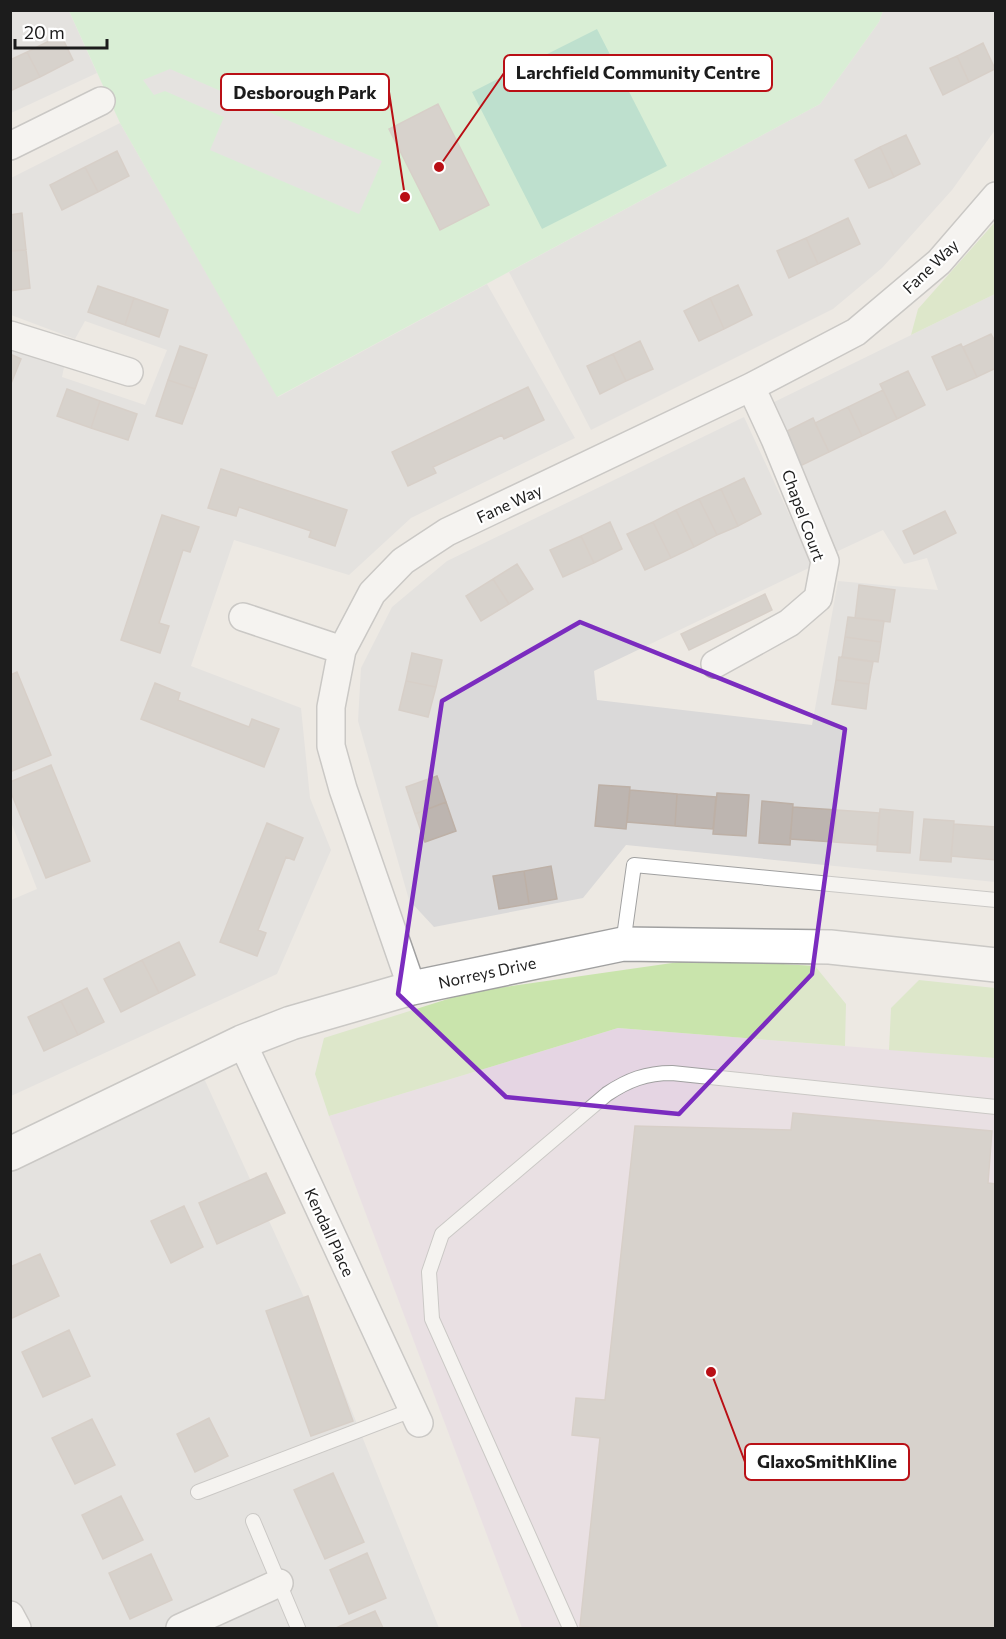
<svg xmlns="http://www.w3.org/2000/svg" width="1006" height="1639" font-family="Commissioner,sans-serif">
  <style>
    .residential { fill: #dad9d9 }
    .industrial { fill: #e5d5e3 }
    .grass { fill: #c9e4ac }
    .park { fill: #c2f4c4 }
    .pitch { fill: #86d6b4 }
    .parking { fill: #dcdcdc }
    .building { fill: #bdb5b0; stroke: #bdb0a6; stroke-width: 1.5 }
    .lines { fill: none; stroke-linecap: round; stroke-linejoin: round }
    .service-casing { stroke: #a0a0a0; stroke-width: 16 }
    .minor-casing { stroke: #a0a0a0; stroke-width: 30 }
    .tertiary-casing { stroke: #a0a0a0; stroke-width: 36 }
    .service { stroke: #fff; stroke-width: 14 }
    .minor { stroke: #fff; stroke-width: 27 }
    .tertiary { stroke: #fff; stroke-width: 33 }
    .marked { fill: none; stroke: #7b2cbf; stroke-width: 4.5; stroke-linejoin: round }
    .labels { text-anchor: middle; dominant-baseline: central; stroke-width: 4.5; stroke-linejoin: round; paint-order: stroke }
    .street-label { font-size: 16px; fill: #1c1c1c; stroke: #fff }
    .leader { fill: none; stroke: #b90f15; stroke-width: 2 }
    .callout-dot { fill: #b90f15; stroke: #fff; stroke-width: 2 }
    .callout { fill: #fff; stroke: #b90f15; stroke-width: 2 }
    .callout-label { font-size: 18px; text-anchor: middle; font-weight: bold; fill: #1c1c1c }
  </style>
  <rect width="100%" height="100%" fill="#ede9e3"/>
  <!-- residential -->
  <path class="residential" d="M10,11H69L97,73L11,113Z
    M883,11H995V130L952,190L882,268L833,309L591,430L509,272L820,104L879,22Z
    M120,123L278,397L487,284L575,438L411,518L349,575L234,540L191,666L301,708L310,798L331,850L277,974L11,1096V900L37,889L11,822V344L65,362L62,377L145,405L167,350L85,321L75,339L11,315V178Z
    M995,294V882L626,845L583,898L434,927L409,900L358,721L361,668L392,607L447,561L744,417L813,566L594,671L597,700L812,725L838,581L938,590L927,558L904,564L883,530L836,552L766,406Z
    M202,1074L323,1339L439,1628H11L10,1159Z"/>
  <!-- industrial -->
  <path class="industrial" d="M618,1028L995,1058V1628H522L329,1116Z"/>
  <!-- grass -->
  <path class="grass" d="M995,222V294L911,335L918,309Z
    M700,959L815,966L846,1004L845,1046L618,1028L329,1116L315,1074L324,1038L470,992Z
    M919,980L995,988V1058L889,1050L891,1008Z"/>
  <!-- park -->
  <path class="park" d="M69,11H883L879,22L820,104L277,397L120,123Z"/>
  <!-- pitch -->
  <path class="pitch" d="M597,29L667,166L542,229L472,92Z"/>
  <!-- parking -->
  <path class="parking" d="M170,69L382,161L359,214L210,150L224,117L165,91L154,95L143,80Z"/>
  <!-- building -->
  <path class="building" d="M61,35L73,60L40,77L27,52Z
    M983,43L995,69L969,82L957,56Z
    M27,52L40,77L10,91V60Z
    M957,56L969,82L943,95L930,68Z
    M438,104L489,205L440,230L389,129Z
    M906,135L920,164L894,177L880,147Z
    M880,147L894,177L869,188L855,160Z
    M117,151L129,176L98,192L85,167Z
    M85,167L98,192L62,210L50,185Z
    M22,213L26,250L10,251V215Z
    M848,218L860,244L818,264L806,238Z
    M806,238L818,264L789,278L777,251Z
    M26,250L30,288L10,291V251Z
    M738,285L752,315L724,329L710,298Z
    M98,286L134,298L125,325L88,312Z
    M134,298L168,310L159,337L125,325Z
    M710,298L724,329L699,341L684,311Z
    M991,334L996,343V368L977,377L963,347Z
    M640,341L653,369L626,381L613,354Z
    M961,344L977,377L947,390L932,357Z
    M180,346L207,355L195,389L168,380Z
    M10,354L21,359L10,386Z
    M613,354L626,381L600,394L587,366Z
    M908,371L925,405L897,419L880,384Z
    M168,380L195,389L182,424L156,416Z
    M528,387L544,420L504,439L502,435L433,467L436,473L408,486L392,452Z
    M67,389L100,401L91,428L57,416Z
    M883,390L897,419L862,436L848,407Z
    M100,401L137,414L128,440L91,428Z
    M848,407L862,436L829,452L815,423Z
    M813,418L829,452L800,466L783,433Z
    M221,469L347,510L335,546L309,537L311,531L239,507L236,516L208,508Z
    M744,478L761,514L738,526L721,489Z
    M721,489L738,526L717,535L699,499Z
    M699,499L717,535L694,547L676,510Z
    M676,510L694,547L671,558L653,522Z
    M945,511L956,533L914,554L903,531Z
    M162,515L199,527L190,552L183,550L159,623L169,626L160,653L121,640Z
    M610,522L622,549L594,563L581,536Z
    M653,522L671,558L645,570L627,534Z
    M581,536L594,563L563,577L550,550Z
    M517,564L533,589L509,604L493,579Z
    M493,579L509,604L481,621L466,596Z
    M859,585L895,590L890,622L855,618Z
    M765,594L772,610L689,650L681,634Z
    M848,617L884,621L881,642L845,637Z
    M845,637L881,642L878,662L842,657Z
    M412,653L442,660L436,687L406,681Z
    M839,657L873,662L869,684L836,680Z
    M17,672L51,755L10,772V675Z
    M836,680L869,684L866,709L832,704Z
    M406,681L436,687L428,717L399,710Z
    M155,683L180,693L178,700L249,727L252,719L279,729L264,767L141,719Z
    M51,765L90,861L46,878L10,790V782Z
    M437,776L446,802L415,814L406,787Z
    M599,785L630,787L626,829L595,826Z
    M630,790L677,794L675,826L627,822Z
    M717,793L749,795L746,836L713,834Z
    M677,794L716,797L713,829L675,826Z
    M762,801L793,804L790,845L759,843Z
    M446,802L456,831L425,842L415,814Z
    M793,807L837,810L834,842L790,839Z
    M880,809L913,812L910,853L877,851Z
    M837,810L879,813L877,845L834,842Z
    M924,819L954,821L951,862L920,860Z
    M267,823L303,838L294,860L286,857L258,930L266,933L257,956L220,942Z
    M954,824L996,827V860L951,856Z
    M551,866L557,899L529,904L524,871Z
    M524,871L529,904L499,909L493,876Z
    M179,942L195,975L159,993L142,960Z
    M142,960L159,993L121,1012L104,979Z
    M87,988L104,1022L78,1035L61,1001Z
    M61,1001L78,1035L44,1051L28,1017Z
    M793,1113L992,1131L988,1183L996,1184V1628H601L580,1626L600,1438L572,1435L576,1398L605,1400L635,1126L791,1130Z
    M266,1173L285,1213L217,1244L199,1203Z
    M184,1206L203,1247L171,1263L151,1221Z
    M40,1254L59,1296L10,1319V1267Z
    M308,1296L353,1421L311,1436L266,1311Z
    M69,1330L90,1376L43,1397L22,1352Z
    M209,1418L228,1456L195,1472L177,1434Z
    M92,1419L115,1465L75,1484L52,1438Z
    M333,1473L364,1542L325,1559L294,1490Z
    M121,1496L143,1540L103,1559L82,1515Z
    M367,1553L386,1598L349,1614L330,1570Z
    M151,1554L172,1600L130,1619L109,1573Z
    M375,1611L383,1628H336Z"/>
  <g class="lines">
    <!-- service casing -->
    <g class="service-casing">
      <path id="service" d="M623,944L634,865L996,900
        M198,1492L412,1410
        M253,1521L298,1628
        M570,1628L432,1319L429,1272L442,1234L607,1094C628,1080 646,1073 672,1073L996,1107"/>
    </g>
    <!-- minor casing -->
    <g class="minor-casing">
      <path id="minor" d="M10,146L101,101
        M10,335L129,372
        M243,617L342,650
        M715,664L789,623L818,598L825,561L775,439L751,387
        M412,988L343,789L331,746V707L342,650L372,593L403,561L447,532L751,387L856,332L939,262L996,196
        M242,1042L419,1423
        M10,1615L17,1628
        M180,1628L279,1583"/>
    </g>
    <!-- tertiary casing -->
    <g class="tertiary-casing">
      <path id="tertiary" d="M10,1154L242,1042L291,1023L412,988L623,944L830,947L996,965"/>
    </g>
    <!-- service -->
    <use href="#service" class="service"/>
    <!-- minor -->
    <use href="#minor" class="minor"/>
    <!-- tertiary -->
    <use href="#tertiary" class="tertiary"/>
  </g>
  <!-- marked area -->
  <path d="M0 0H1006V1639H0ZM580,622L845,729L812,974L679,1114L506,1097L398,994L442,701Z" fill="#ede9e3" fill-opacity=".55" fill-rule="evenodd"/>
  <path class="marked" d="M580,622L845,729L812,974L679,1114L506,1097L398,994L442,701Z"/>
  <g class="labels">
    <!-- street labels -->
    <g class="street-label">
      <text transform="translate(930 266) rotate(-44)">Fane Way</text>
      <text transform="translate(509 503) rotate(-25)">Fane Way</text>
      <text transform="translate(804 515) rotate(70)">Chapel Court</text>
      <text transform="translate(487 972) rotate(-12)">Norreys Drive</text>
      <text transform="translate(330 1232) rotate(65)">Kendall Place</text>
    </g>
  </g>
  <!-- callouts -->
  <path class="leader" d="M439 167L504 73M405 197L389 92M711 1372L745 1462"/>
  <g class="callout-dot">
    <circle cx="439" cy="167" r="6"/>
    <circle cx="405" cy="197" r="6"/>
    <circle cx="711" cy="1372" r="6"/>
  </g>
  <g class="callout">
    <rect x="504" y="55" width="268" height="36" rx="6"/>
    <rect x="221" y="74" width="168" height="36" rx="6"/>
    <rect x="745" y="1444" width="164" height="36" rx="6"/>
  </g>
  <g class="callout-label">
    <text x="638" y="79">Larchfield Community Centre</text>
    <text x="305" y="99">Desborough Park</text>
    <text x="827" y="1468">GlaxoSmithKline</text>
  </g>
  <!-- border -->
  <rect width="1006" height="1639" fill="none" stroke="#1c1c1c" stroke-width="24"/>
  <!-- scale -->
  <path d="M15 39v9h92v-9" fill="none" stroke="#1c1c1c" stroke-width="3"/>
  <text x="24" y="39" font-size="18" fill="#1c1c1c" stroke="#ffffff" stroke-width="4.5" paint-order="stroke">20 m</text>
</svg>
